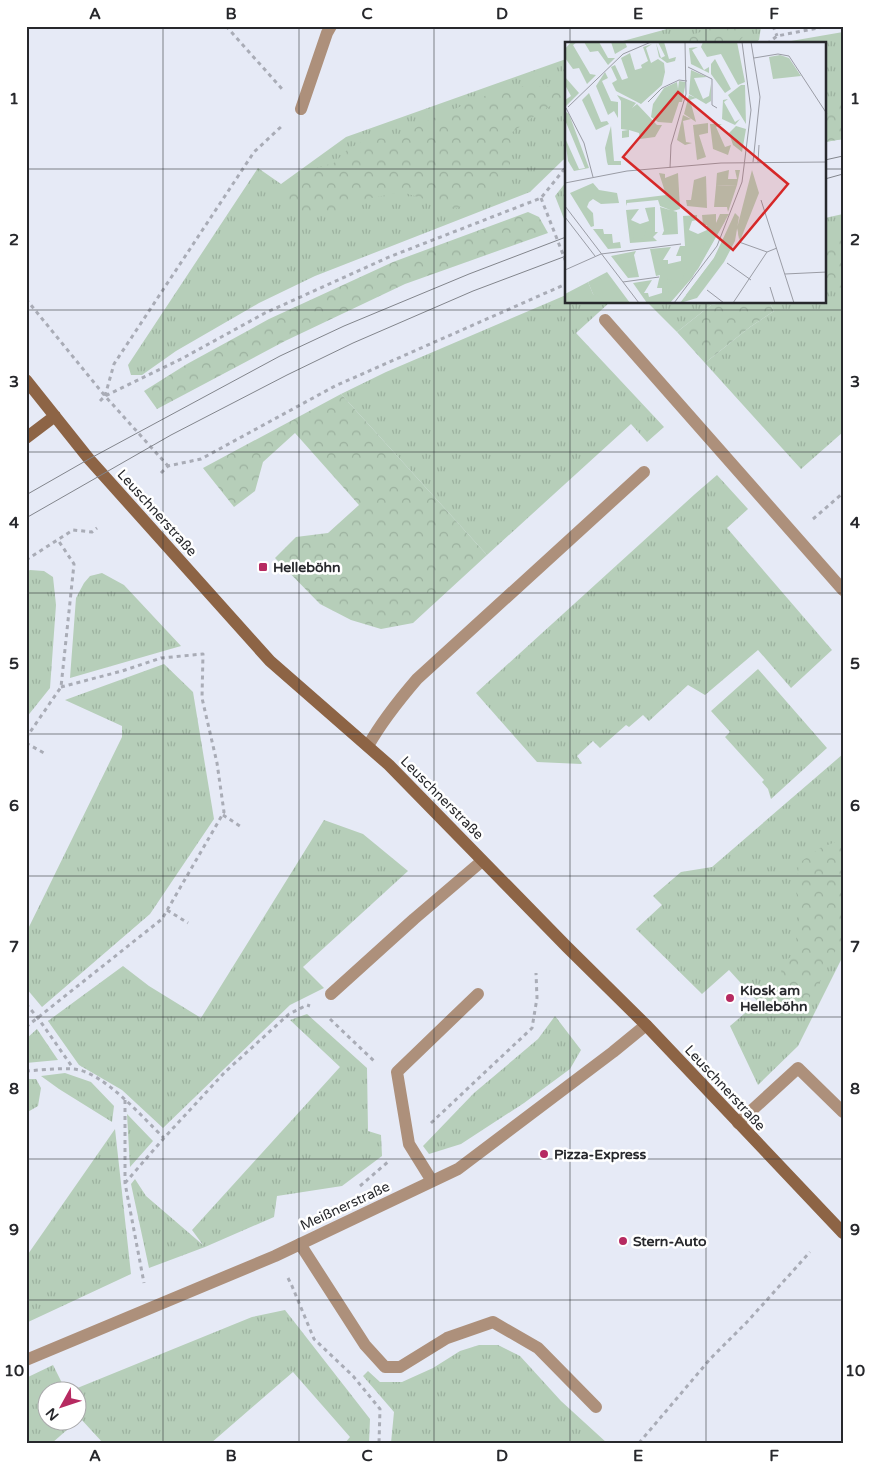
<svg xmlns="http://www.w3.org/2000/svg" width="869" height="1469" font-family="'Varela Round',sans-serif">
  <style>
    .grass { fill: url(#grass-tufts) }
    .forest { fill: url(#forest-crowns) }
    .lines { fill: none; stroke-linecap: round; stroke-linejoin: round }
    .path { stroke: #a9acb6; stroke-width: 3; stroke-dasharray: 4 4; stroke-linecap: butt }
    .service { stroke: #ad907b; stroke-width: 12 }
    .minor { stroke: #ad907b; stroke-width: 12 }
    .secondary { stroke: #8d6445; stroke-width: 12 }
    .tram { stroke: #82858c; stroke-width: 1 }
    .grid { fill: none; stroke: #27282c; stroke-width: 1; stroke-opacity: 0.55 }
    .poi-dot { fill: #b62a61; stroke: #fff; stroke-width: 2 }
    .labels { text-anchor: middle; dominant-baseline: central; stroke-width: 5; stroke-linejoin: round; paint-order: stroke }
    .street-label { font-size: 14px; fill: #27282c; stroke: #fff }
    .poi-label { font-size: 14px; font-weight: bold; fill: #27282c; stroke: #fff; text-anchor: start }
    .inset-road { fill: none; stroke: #9a9ca5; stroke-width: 1 }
    .view { fill: #d62828; fill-opacity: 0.15; stroke: #d62828; stroke-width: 2.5 }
    .inset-edge { fill: none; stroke: #27282c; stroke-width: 2.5 }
    .neatline { fill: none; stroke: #27282c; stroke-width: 2 }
    .grid-label { font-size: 16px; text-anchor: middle; font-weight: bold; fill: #27282c }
  </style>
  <defs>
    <pattern id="grass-tufts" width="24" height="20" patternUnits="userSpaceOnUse" patternTransform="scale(1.25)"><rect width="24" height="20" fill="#b6ceb9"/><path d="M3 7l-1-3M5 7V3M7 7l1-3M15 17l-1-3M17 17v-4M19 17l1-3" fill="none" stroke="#9cb19f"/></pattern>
    <pattern id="forest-crowns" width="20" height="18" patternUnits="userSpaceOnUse" patternTransform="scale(1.25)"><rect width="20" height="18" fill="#b6ceb9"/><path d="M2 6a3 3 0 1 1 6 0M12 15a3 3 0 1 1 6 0" fill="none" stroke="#9cb19f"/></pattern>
  </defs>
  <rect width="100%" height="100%" fill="#e6eaf6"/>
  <!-- grass -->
  <path class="grass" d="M678,26H761V27L759,40L754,44H612Z
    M843,32V139L825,142V44H786L791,41Z
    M566,59V158L563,160L530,192L315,276L259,303L176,351L142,375H131L128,365L258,168L281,184L346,137Z
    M566,182V224L555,196Z
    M843,214V432L801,469L705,363L750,327L774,311L770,303L825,302V218Z
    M566,295V302L609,303L576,333L664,427L647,442L631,424L487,555L341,394L386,372Z
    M648,303H721L711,305L677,332Z
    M717,475L748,509L727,528L832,650L791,688L758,650L705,695L688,685L649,721L643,715L629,727L626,725L600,748L593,741L577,756L582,763L581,764L537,762L476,693L695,494Z
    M30,570L44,571L53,577L56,605L50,688L26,718V572Z
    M102,573L124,585L181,646L70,678L76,598L84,583L90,576Z
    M164,664L193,692L214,819L150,914L42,1007L26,988V933L122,737V726L65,700Z
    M758,669L827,748L771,799L768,789L762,782L764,780L725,737L730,732L711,711Z
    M843,754V956L798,1046L758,1085L730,1026L758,1002L729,970L702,994L636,929L662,905L653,896L681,872L712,867Z
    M324,820L363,834L408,871L303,967L324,988L290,1005L163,1128L122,1090L79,1065L48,1021L123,966L149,986L201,1018Z
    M307,1014L367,1068L368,1131L381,1135L382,1156L342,1186L277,1196L274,1217L205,1247L149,1268L131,1184L135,1179L146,1196L203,1245L192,1230L340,1067L290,1020Z
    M555,1016L581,1050L570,1069L524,1103L461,1144L429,1154L423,1146L474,1093L538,1039Z
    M37,1029L58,1060L26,1063V1039Z
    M65,1073L91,1082L114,1106L112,1122L59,1089L41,1076Z
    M26,1079H36L41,1088L38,1106L26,1113Z
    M127,1114L153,1141L130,1167Z
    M115,1129L131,1274L26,1323V1257Z
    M285,1310L370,1419L369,1443H345L350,1437L293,1372L211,1443H103L80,1418L78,1420V1392L70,1391L252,1317Z
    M479,1345H498L520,1356L561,1401L607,1443H391L394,1412L363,1376L368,1371L380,1382H402L433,1368L460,1351Z
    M53,1365L66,1391L48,1392V1422H76L52,1443H26V1378Z"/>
  <!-- forest -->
  <path class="forest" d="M716,26H746L748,27L742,38L736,44H669Z
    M566,71V97L540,112L511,133L510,164L494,190L455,209L402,192L366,199L334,215L297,216L282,197L289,182L308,170L334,163L348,149L370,138L397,139L429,120L501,89L524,86L547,87Z
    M843,104V139L825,142V109Z
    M528,212L539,217L548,233L405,284L285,341L157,409L144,391L187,364L269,319L393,262Z
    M843,234V288L825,285V235Z
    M721,303H770L774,311L750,327L705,363L677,332L711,305Z
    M341,394L487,555L413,623L381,629L351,620L320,604L275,558L296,537L328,533L359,505L295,433L263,462L255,491L234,507L203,468Z
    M843,839V941L834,953L820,981L804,1006L793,1010L782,997L781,965L794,954L800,912L796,892L799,863L820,848Z"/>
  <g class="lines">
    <!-- path -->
    <path class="path" d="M226,26L282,89
      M773,26L777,36
      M767,44L777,36L828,26
      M541,198L566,262
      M26,299L105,396L168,466
      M105,396L114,364L254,152L283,125
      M100,401L105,396L183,358L265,313L389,257L541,198L566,167
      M161,473L168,466L201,459L335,386L566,284
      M813,519L843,493
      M26,560L73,530L92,532L97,528
      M26,738L61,687L74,564L58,540
      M26,743L44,753
      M223,815L243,828
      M167,910L188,923
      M26,1004L38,1018L73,1068
      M330,1019L374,1061
      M26,1027L162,919L224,812L217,763L202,698L203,654L161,658L122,671L61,687
      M26,1071C41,1070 58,1068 73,1069C103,1071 142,1117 164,1138
      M125,1100V1183L144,1283
      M431,1123L532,1028L537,998L536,973
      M26,1135L28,1136
      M125,1183L164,1138L225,1072L289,1014L307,1005L310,1006
      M360,1186L389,1161
      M288,1278L292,1286L314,1339L353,1376L380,1409L379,1443
      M639,1443L711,1358L747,1322L810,1252"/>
    <!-- service -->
    <path class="service" d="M605,320L843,590
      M368,746C382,721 399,700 417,679L644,472
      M331,994L414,919L482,861
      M738,1123L798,1068L843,1112
      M432,1181L409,1144L397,1072L478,994
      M300,1244L365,1345L385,1367H400L447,1338L493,1322L538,1348L596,1407"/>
    <!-- minor -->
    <path class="minor" d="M301,109L327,33L331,26
      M26,1360L275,1256L458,1169L613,1052L646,1025"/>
    <!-- secondary -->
    <path class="secondary" d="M26,380L89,459L270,661L389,765L567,947L646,1025L843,1233
      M26,438L55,416"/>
    <!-- tram -->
    <path class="tram" d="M825,160L843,156
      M825,179L843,174
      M26,495L89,459L280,356L344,326L469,274L566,237
      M26,518L171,435L287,375L353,343L473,291L566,256"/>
  </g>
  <!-- grid -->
  <path class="grid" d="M163,26V1443M299,26V1443M434,26V1443M570,26V44M706,26V44M26,169H566M825,169H843M570,302V1443M706,302V1443M26,310H843M26,452H843M26,593H843M26,734H843M26,876H843M26,1017H843M26,1159H843M26,1300H843"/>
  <!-- markers -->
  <g class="poi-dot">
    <rect x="258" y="562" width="10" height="10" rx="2.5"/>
    <circle cx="730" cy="998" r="5"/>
    <circle cx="544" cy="1154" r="5"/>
    <circle cx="623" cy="1241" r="5"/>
  </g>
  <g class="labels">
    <!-- street labels -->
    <g class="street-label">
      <text transform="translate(157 513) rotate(48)">Leuschnerstraße</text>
      <text transform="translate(442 798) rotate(45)">Leuschnerstraße</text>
      <text transform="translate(725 1088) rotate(47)">Leuschnerstraße</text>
      <text transform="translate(345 1206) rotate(-25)">Meißnerstraße</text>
    </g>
    <!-- poi labels -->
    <g class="poi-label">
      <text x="273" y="567">Helleböhn</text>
      <text x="740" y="990">Kiosk am<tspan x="740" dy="16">Helleböhn</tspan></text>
      <text x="554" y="1154">Pizza-Express</text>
      <text x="633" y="1241">Stern-Auto</text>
    </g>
  </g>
  <!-- overview -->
  <g transform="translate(565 42)">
    <rect width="261" height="261" fill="#e6eaf6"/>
    <path d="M6,0H12L8,3L25,32L31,33L22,42L14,26L8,27L0,16V7ZM19,0H34L43,16H50L43,23L33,9L25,10ZM46,0H60L62,5L50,12ZM93,0H99L104,17L111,15L110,19L102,21L94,15L91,1L96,16L100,14ZM138,0H172L180,40L173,43L156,12L142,15L136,5ZM87,2L81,6L86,21L93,17L99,21L100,30L97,43L76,62L51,49L47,41L52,38L46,25L50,23L57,38L63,36L56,16L65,11L70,28L77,26L76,23L83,19L78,5ZM133,5L127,8L139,28L144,25V31L126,22L124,6ZM215,13L224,16L236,34L208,37L204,15ZM150,17L166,47L160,51L146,32V22ZM126,28L142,35L129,36L138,57L144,54L146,42V59L141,62L124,52ZM40,30L43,36L37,39L46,59L53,60V76L49,69L43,73L31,44ZM0,35L14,51L0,65V58L6,54L0,43ZM114,39L121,40L117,60H114L107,81L93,80L86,75L88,62L99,46L112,40L113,47ZM176,43H180L181,82L163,53ZM24,51L36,80L42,79L44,82L31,88L17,58ZM52,53L71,61L67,66L72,62L92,83H97L90,95L75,97L74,91L64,88V95L57,96V89L63,88L56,87V59ZM124,53L131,56L125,58L131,80L119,72ZM163,57L159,60L170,80L175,77L170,83L157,77L158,58ZM1,70L4,72L24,126L9,129L3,119L0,96L14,127L20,126L0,78ZM118,73L126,77L118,79L121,100L127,101L120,103L112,98ZM143,81V91L134,93L141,115L132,118L128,83ZM145,82H157L151,85L160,105L166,103L163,113L148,107ZM46,84L49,119H56V123H43L42,120L40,106ZM171,84L181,87L177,110L168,103L164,91ZM187,128L194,151L175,199L172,186ZM94,131L100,132V136L113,131L115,167L108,169L95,164L93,158L62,161L61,164V158L101,153ZM141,134L142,166L122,164L121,158H126L129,138ZM28,141L34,148L52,151L54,161L36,162L28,157L24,160L22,165L28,171L29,184L26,185L5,151ZM172,143L163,170L162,165H149L151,144ZM90,165V190H93L88,195L92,199L65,201L61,168L74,167L66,178L75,182L84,179L80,166ZM95,165L112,170L113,192L97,193L99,189ZM170,171L174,175L170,199L159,220L132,256L115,261L149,216ZM151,172V181L155,172H164L127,236L105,261H82L68,241L87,238L79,251H83L84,255L97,251V246H92L95,233L91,234L85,207L106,205L98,218H103V222L116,219V214H111L115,204H120L118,174L132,173V178L127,179L124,188L133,192L142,188V183H138L137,173ZM71,209L69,213L74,235L63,236L46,214ZM42,230L65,261H39L28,252L23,240Z" fill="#b6ceb9"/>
    <path d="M164,128L163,137H172L170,128H175L172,143L151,144L152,131ZM99,138L108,148L107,158L114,164L111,168L105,161ZM188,151L191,153L189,161L174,197L173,191L181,176L179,163ZM98,166L103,169L104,192H98L101,183ZM172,172L154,216L139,241L122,256L121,253L149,216ZM159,174L160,179L133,227L112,251L95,261L104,251L102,236L115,242L122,226L134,216L142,195ZM83,183L88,186L86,194L68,199L69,190L75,196L79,194ZM28,187H38L39,192H47L48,201L55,200L56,206L43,207ZM23,240L28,252L36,255L39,261H0V252Z" fill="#b6ceb9"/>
    <path class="inset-road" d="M186,0L195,55L188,120M189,16L213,12L224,14L262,72M123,25L147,37V63L152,66M83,60L97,46L114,38L122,39M3,65L58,12L86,0M1,66L19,101L28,135M193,120L194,103M105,126L106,103L121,52L120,0M0,141L62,129L156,121L262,120M196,158L229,261M0,164L74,261M0,175L30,214M174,200L202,210M162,221L186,238M0,228L36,212L116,202M220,232L262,230M58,240L94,235M205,245L210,261M142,248L159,261M109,261L152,204L177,140L186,68L177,0M168,261L202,210L212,206"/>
    <path class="view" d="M113,50L223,142L168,208L58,115Z"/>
    <rect width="261" height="261" class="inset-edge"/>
  </g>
  <!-- border -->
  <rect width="869" height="1469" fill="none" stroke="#ffffff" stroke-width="55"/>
  <!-- north arrow -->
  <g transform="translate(62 1406) rotate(230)"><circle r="24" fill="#ffffff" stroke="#a9a9ab"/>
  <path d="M0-4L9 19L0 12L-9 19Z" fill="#b62a61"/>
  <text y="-8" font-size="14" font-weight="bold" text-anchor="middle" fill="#27282c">N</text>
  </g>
  <rect x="28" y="28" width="814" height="1414" class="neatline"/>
  <g class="grid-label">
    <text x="95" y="19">A</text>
    <text x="231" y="19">B</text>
    <text x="367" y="19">C</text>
    <text x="502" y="19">D</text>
    <text x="638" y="19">E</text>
    <text x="774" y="19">F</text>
    <text x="14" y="104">1</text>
    <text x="855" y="104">1</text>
    <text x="14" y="245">2</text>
    <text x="855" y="245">2</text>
    <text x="14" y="387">3</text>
    <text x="855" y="387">3</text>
    <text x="14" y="528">4</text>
    <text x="855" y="528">4</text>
    <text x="14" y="669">5</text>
    <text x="855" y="669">5</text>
    <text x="14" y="811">6</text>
    <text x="855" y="811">6</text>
    <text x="14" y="952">7</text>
    <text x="855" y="952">7</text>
    <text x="14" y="1094">8</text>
    <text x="855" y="1094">8</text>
    <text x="14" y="1235">9</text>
    <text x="855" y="1235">9</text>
    <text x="14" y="1376">10</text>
    <text x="855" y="1376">10</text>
    <text x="95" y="1461">A</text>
    <text x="231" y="1461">B</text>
    <text x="367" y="1461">C</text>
    <text x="502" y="1461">D</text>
    <text x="638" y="1461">E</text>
    <text x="774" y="1461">F</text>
  </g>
</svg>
